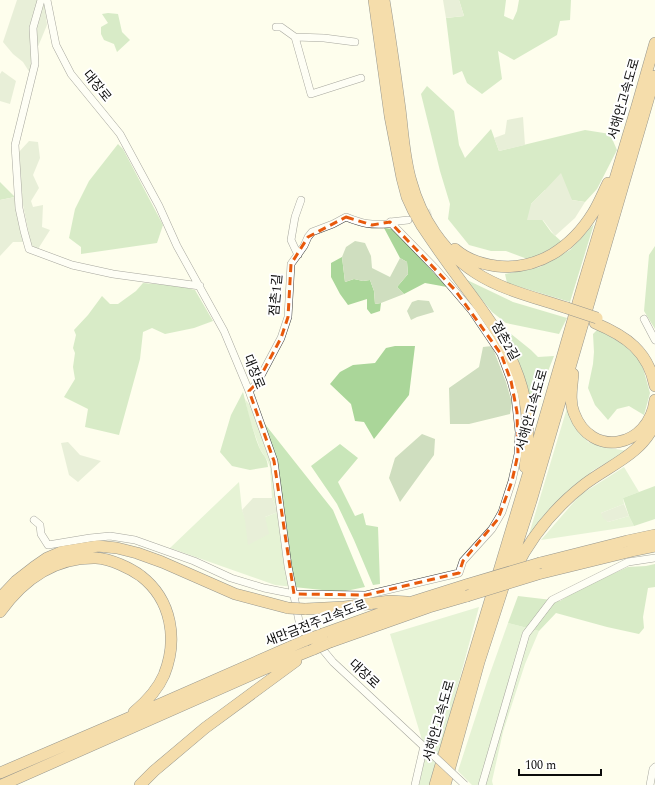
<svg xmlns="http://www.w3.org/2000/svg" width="655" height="785" font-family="Spectral,'Noto Sans KR',serif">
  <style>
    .green { fill: #c9e6b9 }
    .forest { fill: #aad699 }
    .cemetery { fill: #cfdebf }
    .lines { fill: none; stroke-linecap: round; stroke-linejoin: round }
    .minor-tunnel { stroke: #dadacb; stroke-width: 7; stroke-dasharray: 7 3.5; stroke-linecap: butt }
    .minor-casing { stroke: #3f3f3f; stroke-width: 8 }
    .highway-casing { stroke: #1d1d1d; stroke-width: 12 }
    .minor { stroke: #fff; stroke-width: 7 }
    .highway { stroke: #ecb65c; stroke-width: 11 }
    .minor-bridge-casing { stroke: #3f3f3f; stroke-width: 8; stroke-linecap: butt }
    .highway-bridge-casing { stroke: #1d1d1d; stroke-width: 12; stroke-linecap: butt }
    .minor-bridge { stroke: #fff; stroke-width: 7 }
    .highway-bridge { stroke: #ecb65c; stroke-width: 11 }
    .marked { fill: none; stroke: #e8590c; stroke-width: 3; stroke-dasharray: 8 5; stroke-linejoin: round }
    .labels { text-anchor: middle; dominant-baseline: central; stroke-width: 4; stroke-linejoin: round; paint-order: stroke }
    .street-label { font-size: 13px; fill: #0c0c0c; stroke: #fff }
  </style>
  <rect width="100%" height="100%" fill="#fefeed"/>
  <!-- green -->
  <path class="green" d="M245,399L333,510L365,587L341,592L275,585L170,548L239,482L242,510L246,520L265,517L278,512L272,498L270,467L267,460L260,449L249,418Z
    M567,408L588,442L610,448L627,451L592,471L527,541Z
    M340,444L358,458L338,482L355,516L363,513L366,525L378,527L380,584L373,585L354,540L337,504L311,466Z
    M624,467L639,492L623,498L624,504L601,513L608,522L629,516L634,526L541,540L580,495Z
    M479,607L431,785H419L426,753L390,634Z
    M508,623L539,631L525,664L503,732L492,781L493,785H472L458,771L488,679Z"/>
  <!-- forest -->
  <path class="forest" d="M459,0H506L504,16L513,20L517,11L519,0H571L570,20L560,21L557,35L514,60L498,51L502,79L482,94L467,83L462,71L453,75L446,18L464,16Z
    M108,13L118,14L122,32L130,40L117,52L114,44L104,40L101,34V27L108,23L102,14Z
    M427,86L454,111L459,145L465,158L491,129L499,151L585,130L610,134L617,150L597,189L585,202L572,200L545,190L531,204L551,232L562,242L530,260L506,251H491L469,245L448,219L450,204L440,171L421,94Z
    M118,144L123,149L163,225L157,243L81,254V247L69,238L75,209L89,181Z
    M0,182L15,197L0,200Z
    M594,224L570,302L507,283L505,274L540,267L570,250Z
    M384,228L393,229L447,287L425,283L404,294L397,287L408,274L407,262L400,258Z
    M655,246V329L644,311L649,255Z
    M342,257L345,282L354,279L363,281L370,280L374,291L375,304L381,303L380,311L371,314L367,309V299L348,305L340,294L331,277V263Z
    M465,279L513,302L567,318L559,334L506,323L492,312Z
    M143,283L180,286L195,290L213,321L194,328L165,334L152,328L143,332L140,359L119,435L85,427L88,409L64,397L75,379L73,367L75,353L73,348L76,335L74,330L88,315L102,296L110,304H118L136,291Z
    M500,325L531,350L538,357L554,356L539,394L528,395Z
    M598,329L624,345L641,361L650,393L644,415L629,406L617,409L608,420L595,405L588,388L593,364L594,352L593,334Z
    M395,346H415L409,395L374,439L364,422L355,421L351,404L330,384L340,372L353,365L375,363L386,348Z
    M243,392C248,411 252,429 259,447C263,456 267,456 268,467L250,470L232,466L220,452L231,415Z
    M655,486V519L634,526L629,516L623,498Z
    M655,564V587L648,588L643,617L644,628L639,634L607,627L556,613L539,631L508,623L518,596L560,601L581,588L628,567L646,566Z"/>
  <!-- cemetery -->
  <path class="cemetery" d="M17,0H44L47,25L37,49L30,73L23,62L13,54L3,42Z
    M443,0H459L464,16L446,18Z
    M2,71L16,81L10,104L0,101V74Z
    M523,117L525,145L499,151L494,138L505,134L507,120Z
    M29,141L38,142L40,158L33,175L39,188L31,201L33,207L43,205L42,227L50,230L38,249L31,245L23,205L18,153Z
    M561,173L572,200L585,202L575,218L555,236L543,220H527L531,204L545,190Z
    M15,197L23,242H13L0,256V200Z
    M355,241L365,243L371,256L372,268L390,277L400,258L407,262L408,274L397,287L404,294L381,303L375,304L374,291L370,280L363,281L354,279L345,282L342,257L346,247Z
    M418,300L429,301L434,312L417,317L411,320L407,311L412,302Z
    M492,346L506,382L512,403L510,414L469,424H450L449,388L479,367L483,347Z
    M422,434L435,439L434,455L400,502L389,478L395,458Z
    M68,442L80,455L101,461L78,482L69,475L61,443Z
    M253,498H272L278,512L265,517L269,534L248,545L245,520L242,510Z
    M624,504L629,516L608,522L603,518L601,513Z"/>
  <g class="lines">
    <!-- minor-tunnel -->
    <path class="minor-tunnel" d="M408,220L431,212"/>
    <!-- minor casing -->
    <g class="minor-casing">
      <path id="minor" d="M41,0L33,28L35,64L15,145L19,208L24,231L29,249L72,265L113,274L200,286
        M47,0L56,45L71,74L120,134L159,206L177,246L224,331L249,391L274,461L288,566L299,621L333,662L434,756
        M276,27H281L295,37L311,94L361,78
        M295,37L324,38L355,42
        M298,255L291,240L295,217L301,200
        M644,319L655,340
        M249,391L257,383L281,338L288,317L291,264L304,246L308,237L312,232L333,224L346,217C363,224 370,225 388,224L390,222L408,220
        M34,520L40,525L41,534L48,545L90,538L110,536L135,540L194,561L231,578L264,588L294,594L366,595L459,573L463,561L492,529L498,519L502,512L512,481L518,454L519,432L515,396L511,381L501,354L472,311L436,269L390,222
        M415,785L424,746
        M482,785L526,634L552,600L628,562L655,558
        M650,785L653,769L655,767"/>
    </g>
    <!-- highway casing -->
    <g class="highway-casing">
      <path id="highway" d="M374,0L390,116L402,178L407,197L413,210L422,226C436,247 451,268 466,288C490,320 511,349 522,388C529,413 529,442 525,467
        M384,0C390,36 395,72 400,109C403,133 404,157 411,181C421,218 443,252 476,273C502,290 537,298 567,308
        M455,249C466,259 482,264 496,266C538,271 572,247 593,213C599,203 603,193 608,183
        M595,323C626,336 648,351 655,386
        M573,374C572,387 569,401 574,413C591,459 649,448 655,400
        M540,563L627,541L655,535
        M514,571C531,537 555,507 585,484C610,465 642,454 655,423
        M538,574L632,551L655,546
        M0,598L16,581L34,567L47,558L61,552L98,546L117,548L137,553L162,562L235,594L288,608
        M305,609L344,607L390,601L407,602
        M0,612C23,580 55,557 96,558C111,559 130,568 141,576C172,600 178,640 164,675C158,689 146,702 134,712
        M323,634L412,602L469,584
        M330,642L429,607L467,596
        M0,773L126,719L306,640
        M2,785L262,670L314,649
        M140,785L154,771L205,728L296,661
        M435,785L449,737L536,448L584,282L637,106L655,43
        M445,785L479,662L531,501L655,76"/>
    </g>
    <!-- minor -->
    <use href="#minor" class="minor"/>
    <!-- highway -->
    <use href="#highway" class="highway"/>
    <!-- minor-bridge casing -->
    <g class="minor-bridge-casing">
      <path id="minor-bridge" d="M434,756L465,785"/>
    </g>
    <!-- highway-bridge casing -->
    <g class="highway-bridge-casing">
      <path id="highway-bridge" d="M567,308L597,318
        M469,584L540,563
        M467,596L538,574
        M288,608L305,609
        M306,640L323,634
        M314,649L330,642"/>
    </g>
    <!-- minor-bridge -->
    <use href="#minor-bridge" class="minor-bridge"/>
    <!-- highway-bridge -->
    <use href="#highway-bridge" class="highway-bridge"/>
  </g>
  <!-- marked area -->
  <path d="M0 0H655V785H0ZM346,217L372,225L390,222L455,290L501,354L511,381L517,412L518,454L512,481L498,519L463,561L459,573L366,595L294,594L274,461L249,391L257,383L281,338L288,317L291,264L308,237Z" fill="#fefeed" fill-opacity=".55" fill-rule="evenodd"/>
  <path class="marked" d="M346,217L372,225L390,222L455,290L501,354L511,381L517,412L518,454L512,481L498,519L463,561L459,573L366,595L294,594L274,461L249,391L257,383L281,338L288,317L291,264L308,237Z"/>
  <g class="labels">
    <!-- street labels -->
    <g class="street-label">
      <text transform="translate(97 86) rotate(51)">대장로</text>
      <text transform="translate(624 99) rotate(-74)">서해안고속도로</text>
      <text transform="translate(276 295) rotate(-85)">점촌1길</text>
      <text transform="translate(505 341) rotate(61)">점촌2길</text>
      <text transform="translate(254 372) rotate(68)">대장로</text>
      <text transform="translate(532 410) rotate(-74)">서해안고속도로</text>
      <text transform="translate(316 623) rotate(-21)">새만금전주고속도로</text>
      <text transform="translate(364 674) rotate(43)">대장로</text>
      <text transform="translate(439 721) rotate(-74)">서해안고속도로</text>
    </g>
  </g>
  <!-- scale -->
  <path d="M519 769v6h82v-6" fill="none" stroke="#0c0c0c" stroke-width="2"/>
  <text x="525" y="769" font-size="12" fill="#0c0c0c" stroke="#ffffff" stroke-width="3" paint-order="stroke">100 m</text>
</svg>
